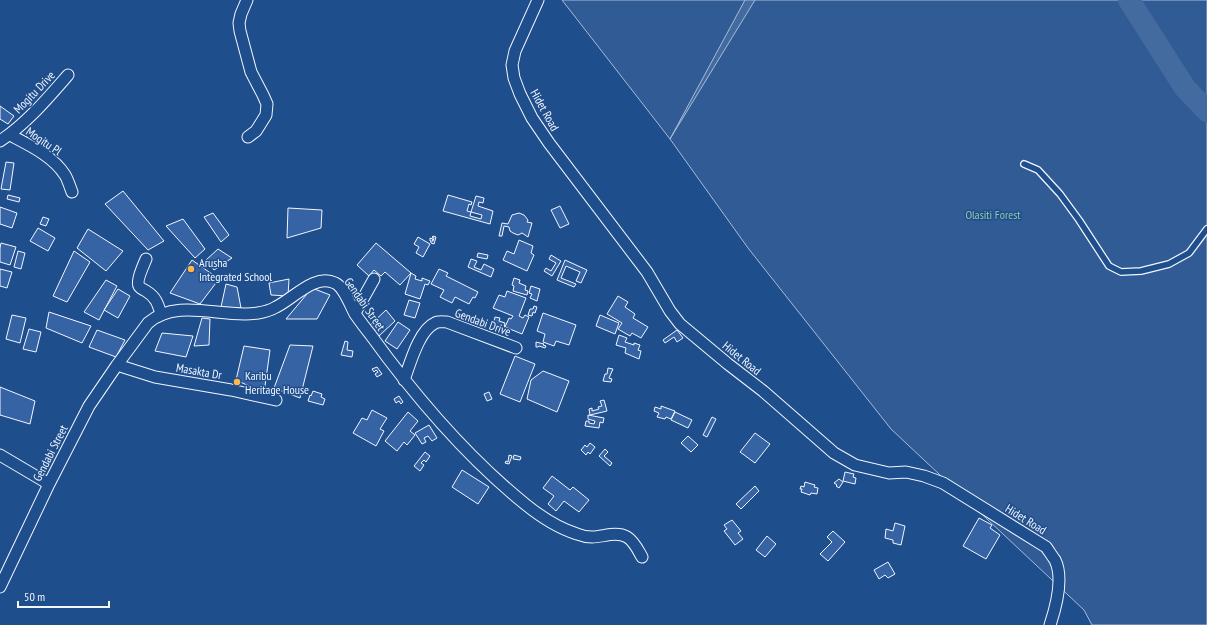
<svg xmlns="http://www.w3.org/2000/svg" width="1207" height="625" font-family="'PT Sans Narrow',sans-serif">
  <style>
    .built { fill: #305b95; stroke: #a8bbd7 }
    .water { fill: #446ba0; stroke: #a8bbd7 }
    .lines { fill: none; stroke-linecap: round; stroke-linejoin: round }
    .river { stroke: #446ba0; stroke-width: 22 }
    .building { fill: #3563a3; stroke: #f2f6ff }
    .service-casing { stroke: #f2f6ff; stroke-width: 8 }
    .minor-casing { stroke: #f2f6ff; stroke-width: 13 }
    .service { stroke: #1f4e8c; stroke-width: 5.5 }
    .minor { stroke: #1f4e8c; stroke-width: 11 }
    .poi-dot { fill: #ffb74d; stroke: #1f4e8c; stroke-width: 1.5 }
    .labels { text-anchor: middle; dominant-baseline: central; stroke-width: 3; stroke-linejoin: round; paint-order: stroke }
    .street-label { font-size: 12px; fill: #f2f6ff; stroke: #1f4e8c }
    .park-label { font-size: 12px; fill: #97c8a6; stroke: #1f4e8c }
    .poi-label { font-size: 12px; fill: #f2f6ff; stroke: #1f4e8c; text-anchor: start }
  </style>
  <rect width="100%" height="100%" fill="#1f4e8c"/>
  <!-- built -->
  <path class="built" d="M562,0H1207V625H1092L1084,610L891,429L748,248L670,139Z"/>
  <!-- water -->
  <path class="water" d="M745,0H755L670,139Z"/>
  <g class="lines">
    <!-- river -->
    <path class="river" d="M1129,0L1185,88L1207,111"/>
  </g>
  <!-- building -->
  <path class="building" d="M0,106L14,116L8,124L0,119Z
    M6,162L14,163L10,190L1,189Z
    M123,191L164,241L148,250L105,204Z
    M8,195L20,198L19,202L7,199Z
    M448,195L472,202L471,205L469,204L467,211L471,212L470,216L481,219L482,215L471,212L476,196L484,198L483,203L479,202L478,206L493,211L490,224L443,211Z
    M560,206L569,224L560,228L551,210Z
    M0,207L17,213L12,228L0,224Z
    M288,208L322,210L321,228L287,238Z
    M213,213L229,235L221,242L204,217Z
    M519,213L524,215L528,220L527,222L532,223L528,237L522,233L518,235L513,233L510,231L509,227L504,226L502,236H499L502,223L508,224L512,215Z
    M43,217L49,219L46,226L40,224Z
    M183,219L205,249L195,258L166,226Z
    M38,228L55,238L48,251L30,241Z
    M88,229L123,251L106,271L77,248Z
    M433,236L436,237L434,244L431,243V241H430V238L433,239L432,241H433L434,238L432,237Z
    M418,237L430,244L423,257L416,253L419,247L414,244Z
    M519,240L533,246L531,253L534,255L527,271L503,260L507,251L514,254Z
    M1,243L16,247L10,265L0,262V248Z
    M376,243L411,273L400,285L385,272L381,276L374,270L369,276L357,265Z
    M218,249L232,258L214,270L206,260Z
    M18,251L25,253L21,269L14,267Z
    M74,251L90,262L67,302L53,296Z
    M478,253L488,255L487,259L477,257Z
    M551,255L561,261L552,276L544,271L546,268L551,271L556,263L549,259Z
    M471,259L477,261L474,267L481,270L484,264L494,269L491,277L468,267Z
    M192,260L219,279L200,304L170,293Z
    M565,260L587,270L581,283L576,281L580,272L566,266L561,278L576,284L574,287L557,280Z
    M0,269L12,272L7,288L0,286Z
    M439,269L448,273L446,276L478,292L475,298L473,297L469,304L455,297L452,303L440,297L444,290L431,284Z
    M411,273L416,276L415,279L422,281V278L430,281L428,285L425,284L420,299L405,294Z
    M514,278L520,280L519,283L526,286L525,290L528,291L527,295L513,291L514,286L512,285Z
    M289,279L288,296L271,295L269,283Z
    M106,280L117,286L99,320L84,312Z
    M226,284L237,287L241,308L221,307Z
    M531,286L540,289L537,301L530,298L532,294L529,293Z
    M312,288L330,295L317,319H286Z
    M118,289L130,296L118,318L104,310Z
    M507,291L526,298L519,316L523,318L525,315L529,317L522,334L505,327L509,318L511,319L513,316L493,308L499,295L505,297Z
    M618,296L628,302L625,307L635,314L633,318L648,327L641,338L632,333L630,336L618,329L622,323L607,314Z
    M409,300L420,303L415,318L404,315Z
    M534,306L537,307L535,313L533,312L532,316L528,315L530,309H533Z
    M386,310L395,321L379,336L369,326Z
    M49,312L91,326L82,343L46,328Z
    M543,313L576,325L569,345L556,341L554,346L543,342L545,334L537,331Z
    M12,315L26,318L20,343L6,339Z
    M600,315L619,323L615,334L596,326Z
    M495,317L500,318L499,321L505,323L504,329L493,326Z
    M202,318L210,319L209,345L194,346Z
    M398,322L410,330L397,349L385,341Z
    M29,329L41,332L36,352L23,349Z
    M97,330L125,340L116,357L89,347Z
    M677,330L683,338L677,342L674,337L665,343L663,340Z
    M162,333L193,336L186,357L155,351Z
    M619,335L627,338L625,342L634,345V343L640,345L638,350L641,351L639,359L625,353L626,348L616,345Z
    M345,341L348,342L347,350L353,351L352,357L341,355Z
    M536,342L544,344L543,345L546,346L545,348L539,346L538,347H536Z
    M290,345L313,346L300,398L274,388Z
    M244,346L270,350L264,393L236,380Z
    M515,356L535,364L520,402L500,394Z
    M377,367L382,374L377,377L375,374L378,372L376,370L374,372L372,369Z
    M608,368L613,369L609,378L612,379L611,382L603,381L605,374H607Z
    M543,371L569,381L557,412L527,399L531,380Z
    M0,387L35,401L30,424L0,415Z
    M313,391L322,394L321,397L325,399L323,405L308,401L310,395L311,396Z
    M489,392L492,399L487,401L484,394Z
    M399,396L403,402L401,404L399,401L396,403L394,399Z
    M604,400L607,411L590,415L589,409L592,408V411L599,409L598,407L602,406L600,401Z
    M661,406L675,411L671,419L666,417L665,419L657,417L659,413L654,411L655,407L661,409Z
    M372,410L387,418L380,429L384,431L376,446L353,433L362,418L367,420Z
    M408,412L418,421L410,431L415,435L407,445L404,442L397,451L385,441Z
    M675,412L692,420L688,428L671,420Z
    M588,415L604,418L603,423L600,422L599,428L585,426L586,421H589V423L594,424L595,421L588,419Z
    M712,417L716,419L707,437L703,435Z
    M429,425L437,438L432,441L428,436L424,438L426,442L422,444L415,433Z
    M755,433L770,444L755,463L740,452Z
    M688,436L698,445L691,452L681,443Z
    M590,443L595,447L590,454L588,452L586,455L581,450L585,445L587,447Z
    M605,449L608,452L604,456L612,463L610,466L599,456Z
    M425,452L430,456L426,462L424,460L421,463L424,465L420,471L414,466Z
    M509,455L512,456L509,464L505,463L506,461L508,462Z
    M514,455L521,457L520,460L513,459Z
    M462,470L489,487L478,504L452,487Z
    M845,472L854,474L853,477L856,478L855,484L843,481Z
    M552,476L570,490L573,487L589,500L579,512L564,501L556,511L548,504L554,496L543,488Z
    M839,479L843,482L839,488L836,486L837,485L834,483Z
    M805,482L815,485L814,487L818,488L817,494L811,493L810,495L801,492L802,489H800L801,486L804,487Z
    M755,486L759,491L741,509L736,504Z
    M979,518L992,525L990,528L1000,535L986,559L963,546Z
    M732,520L741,531L738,533L743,539L735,545L724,531L727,529L724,525Z
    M895,523L905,526L901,545L893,543V540L885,538L886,529L893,531Z
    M833,531L845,542L828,561L820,554L832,542L827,537Z
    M767,536L776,544L765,557L756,550Z
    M888,562L895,574L888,578L885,575L879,579L874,570Z"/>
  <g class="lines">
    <!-- service casing -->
    <g class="service-casing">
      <path id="service" d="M1024,164L1038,170L1060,194L1079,220L1109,266L1121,272L1141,271L1169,264L1189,253L1207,229"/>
    </g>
    <!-- minor casing -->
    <g class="minor-casing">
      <path id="minor" d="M247,0L241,14L239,23L240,31L251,72L263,95L267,104L266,115L256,131L248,137
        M538,0L515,51L512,65L514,78L520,94L532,118L549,143L647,272L670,311L680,324L728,364L763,391L834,453L855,465L889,473L906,472L924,476L943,483L1046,547C1049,551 1052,556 1055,560C1064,578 1056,607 1050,625
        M10,135C29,145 53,156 65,175C68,180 70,187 72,192
        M0,141C26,124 47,99 68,75
        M146,259C144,264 136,281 139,286C140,288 144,290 146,291C156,297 158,304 161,314
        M355,313L374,279
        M117,365L155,377L231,390L276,400
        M404,380C410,364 419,330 435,323C438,321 443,322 447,322L516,348
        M0,455L49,484
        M0,587L49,484L89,406L117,365L148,323C178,297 223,319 258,313C264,312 271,310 276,307C293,299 315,273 335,283C344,287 350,305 355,314C360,321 365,328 370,334C414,395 467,457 525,504C541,517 558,528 577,534C582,536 587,537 592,537C603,537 616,531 627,537C634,541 638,550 642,557"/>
    </g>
    <!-- service -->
    <use href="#service" class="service"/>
    <!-- minor -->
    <use href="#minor" class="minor"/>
  </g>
  <!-- markers -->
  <g class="poi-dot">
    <circle cx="191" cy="269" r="4"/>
    <circle cx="237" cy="382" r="4"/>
  </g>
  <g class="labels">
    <!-- street labels -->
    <g class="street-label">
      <text transform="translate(34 92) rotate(-46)">Mogitu Drive</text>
      <text transform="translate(545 110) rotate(61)">Hidet Road</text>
      <text transform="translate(44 141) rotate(34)">Mogitu Pl</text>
      <text transform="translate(365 304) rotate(55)">Gendabi Street</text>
      <text transform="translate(483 322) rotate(20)">Gendabi Drive</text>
      <text transform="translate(742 358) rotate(39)">Hidet Road</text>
      <text transform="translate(199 371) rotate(10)">Masakta Dr</text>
      <text transform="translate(50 453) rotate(-63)">Gendabi Street</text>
      <text transform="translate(1026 519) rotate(32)">Hidet Road</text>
    </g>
    <!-- park labels -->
    <g class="park-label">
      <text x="993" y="214">Olasiti Forest</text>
    </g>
    <!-- poi labels -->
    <g class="poi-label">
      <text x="199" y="262">Arusha<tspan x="199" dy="14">Integrated School</tspan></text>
      <text x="245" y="375">Karibu<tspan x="245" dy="14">Heritage House</tspan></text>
    </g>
  </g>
  <!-- scale -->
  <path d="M18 601v6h91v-6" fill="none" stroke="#f2f6ff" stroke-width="2"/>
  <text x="24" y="601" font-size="12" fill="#f2f6ff" stroke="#1f4e8c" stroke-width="3" paint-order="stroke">50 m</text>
</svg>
